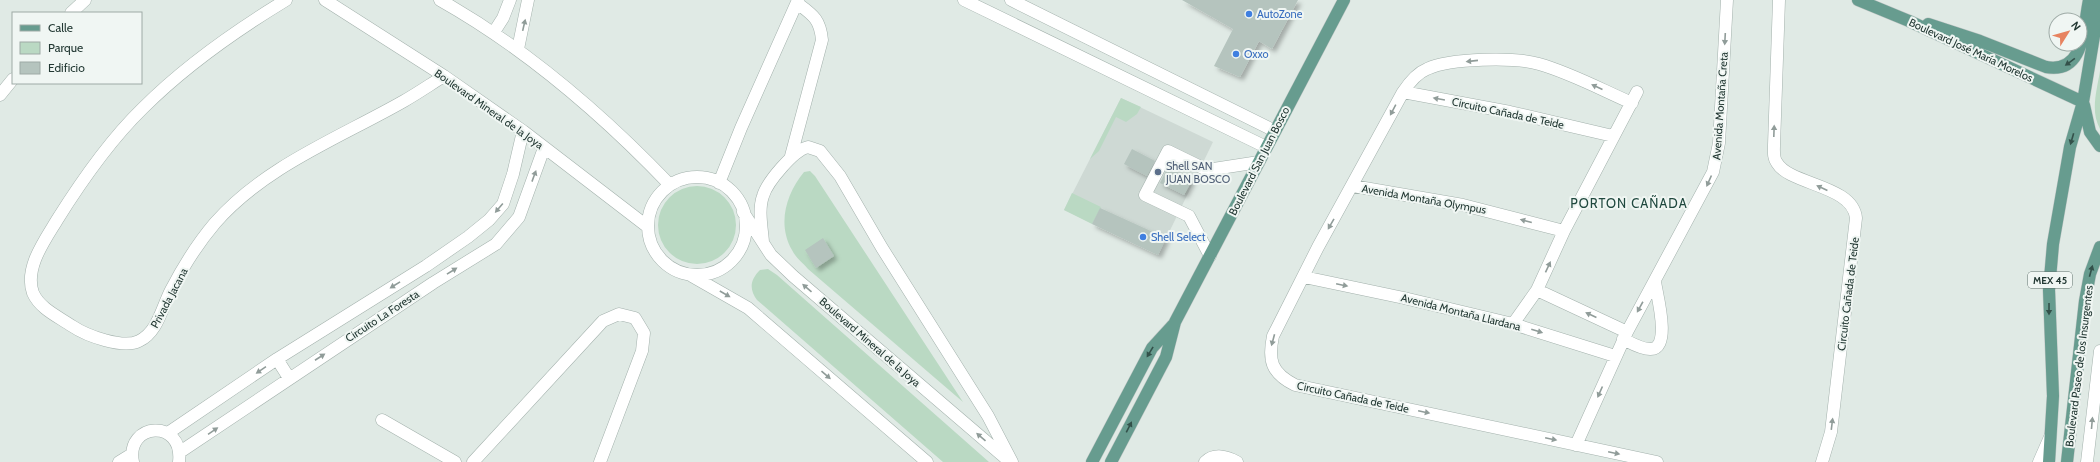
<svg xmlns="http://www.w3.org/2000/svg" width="2100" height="462" font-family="Cabin,sans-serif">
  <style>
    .built { fill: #ced9d4 }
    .green { fill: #bad9c3 }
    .building { fill: #b5c4be; filter: url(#shadow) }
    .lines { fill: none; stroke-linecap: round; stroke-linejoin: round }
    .minor-casing { stroke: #a3b1ac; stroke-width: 13 }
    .major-casing { stroke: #c1c7c6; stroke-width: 13 }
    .minor { stroke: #fff; stroke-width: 12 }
    .major { stroke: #679c8f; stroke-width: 12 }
    .oneway { fill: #909c99 }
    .oneway2 { fill: #33514a }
    .shop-dot { fill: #3f7fe0; stroke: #f0f6f3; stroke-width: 1.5 }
    .service-dot { fill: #5c6f8a; stroke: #f0f6f3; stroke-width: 1.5 }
    .labels { text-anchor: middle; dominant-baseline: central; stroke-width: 4; stroke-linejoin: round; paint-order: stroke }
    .shield { fill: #f0f6f3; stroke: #60716d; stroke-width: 1 }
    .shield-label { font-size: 10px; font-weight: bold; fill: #223833 }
    .shop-label { font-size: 11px; fill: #366cbe; stroke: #f0f6f3; text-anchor: start }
    .street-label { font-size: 11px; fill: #223833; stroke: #f0f6f3 }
    .service-label { font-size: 11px; fill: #4e5e75; stroke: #f0f6f3; text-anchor: start }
    .quarter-label { font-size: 13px; letter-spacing: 1px; fill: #20493f; stroke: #f0f6f3 }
  </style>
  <defs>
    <filter id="shadow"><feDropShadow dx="3.5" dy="3.5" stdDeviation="2" flood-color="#0004"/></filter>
  </defs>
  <rect width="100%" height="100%" fill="#e0eae5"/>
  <!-- built -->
  <path class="built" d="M1121,98L1213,142L1158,255L1064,210Z"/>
  <!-- green -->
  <path class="green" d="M2100,71V129C2090,111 2097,90 2100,71Z
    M1121,98L1141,107L1137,114L1126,122L1116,117L1099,151L1090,159Z
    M810,171L815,176L963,402L808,269C803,263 795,257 792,250C777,224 786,194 804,172Z
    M658 225a39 39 0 1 1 78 0a39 39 0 1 1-78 0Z
    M1072,193L1101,207L1092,224L1064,210Z
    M768,269L777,275L989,462H943L757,300C749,289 750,280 760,270Z"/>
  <!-- building -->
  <path class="building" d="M1182,0H1298L1272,49L1259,41L1240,77L1214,66L1233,29Z
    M1132,149L1155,161L1147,176L1124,164Z
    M1168,167L1192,180L1184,195L1160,183Z
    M1100,208L1166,238L1158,255L1092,224Z
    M823,238L834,256L816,268L805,250Z"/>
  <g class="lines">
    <!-- minor casing -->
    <g class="minor-casing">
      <path id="minor" d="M286,0C235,31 186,65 143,108C110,140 82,180 57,220C45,240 24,268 33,293C40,309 59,317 72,326C87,336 123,349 139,341C158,332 162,307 171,290C183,267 198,243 215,223C265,166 339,138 404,101C418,93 431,84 444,76
        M325,0L444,76L523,131L648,227
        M440,0C527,49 601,113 670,185
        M964,0L1266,147
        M1011,0L1275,131
        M1779,0L1774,145C1774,151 1773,158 1777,163C1790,185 1853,185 1856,218L1831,432L1822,462
        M71,13L85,0
        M494,32L503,18L510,0
        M518,49L528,0
        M1403,92L1510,112L1613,136
        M0,95L13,79
        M1632,103C1602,90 1571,73 1539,64C1515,57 1450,58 1427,69C1417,73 1409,83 1403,92L1318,247L1273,336C1268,360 1271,373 1295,385L1657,462
        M791,156L822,40C820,19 813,15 797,3
        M648 226a49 49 0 1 1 98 0a49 49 0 1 1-98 0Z
        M719,183L741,128L798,0
        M1353,186L1463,205L1564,231
        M743,212L771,255L793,276L1009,461
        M763,242C762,228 758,210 763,196C767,182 794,150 808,147L820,151L840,176L882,248L988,416L1012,462
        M1210,256L1189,216L1145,195L1168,151L1207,170L1259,162
        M692,276L748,308L927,462
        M1304,277L1404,298L1513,324L1615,356
        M1537,290L1627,332
        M1513,324L1537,290L1564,231L1637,92
        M1623,339C1631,343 1641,349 1650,349C1672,350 1657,295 1655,282
        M277,359L289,378
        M382,420L455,462
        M168,433L277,359L426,266L468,237L489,220L503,204L513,174L523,131
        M1576,445L1627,332L1713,172L1719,143L1727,0
        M180,452L433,283L496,244L519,217L544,148
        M119,462L132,454
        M133,462C125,422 184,418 179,462
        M473,462L603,321L619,314L635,318L644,333L642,351L600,462
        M1205,462C1214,453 1227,456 1237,462
        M2039,462L2050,437
        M2087,462L2100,351"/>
    </g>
    <!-- major casing -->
    <g class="major-casing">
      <path id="major" d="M1858,0L1909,21L2083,102
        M1928,24L1980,41L2046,67C2085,74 2083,28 2089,0
        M2084,105L2090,132L2100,146
        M1092,462L1152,348L1173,325
        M1111,462L1166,357L1175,322L1344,0
        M2049,462L2053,396L2049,290L2053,244L2070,147L2083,102L2100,0
        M2067,462L2085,301L2090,274L2100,247"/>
    </g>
    <!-- minor -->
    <use href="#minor" class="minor"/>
    <!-- major -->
    <use href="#major" class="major"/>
  </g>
  <!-- one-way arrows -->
  <defs><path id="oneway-solid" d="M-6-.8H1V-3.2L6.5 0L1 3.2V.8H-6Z"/></defs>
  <g class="oneway">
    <use href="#oneway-solid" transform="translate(524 25) rotate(-77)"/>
    <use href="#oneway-solid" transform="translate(1725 39) rotate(93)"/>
    <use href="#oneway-solid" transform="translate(1472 61) rotate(174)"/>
    <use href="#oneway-solid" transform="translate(1597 87) rotate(-156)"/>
    <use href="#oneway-solid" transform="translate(1439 99) rotate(-170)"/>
    <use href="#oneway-solid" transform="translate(1393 110) rotate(118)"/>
    <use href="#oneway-solid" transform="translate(1774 131) rotate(-88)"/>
    <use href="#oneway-solid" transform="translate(534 176) rotate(-70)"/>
    <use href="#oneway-solid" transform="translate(1709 181) rotate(114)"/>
    <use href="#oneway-solid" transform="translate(1822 188) rotate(-155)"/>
    <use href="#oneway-solid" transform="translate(499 208) rotate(130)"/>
    <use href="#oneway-solid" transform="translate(1526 221) rotate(-165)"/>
    <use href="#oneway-solid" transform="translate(1331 224) rotate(120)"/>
    <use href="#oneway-solid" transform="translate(1548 267) rotate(-65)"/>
    <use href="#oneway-solid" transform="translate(452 271) rotate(-32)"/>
    <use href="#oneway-solid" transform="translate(395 285) rotate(148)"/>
    <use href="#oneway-solid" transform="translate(1342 285) rotate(12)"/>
    <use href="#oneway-solid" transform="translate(807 288) rotate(-139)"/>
    <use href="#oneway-solid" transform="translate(725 294) rotate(30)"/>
    <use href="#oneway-solid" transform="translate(1640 307) rotate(119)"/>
    <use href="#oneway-solid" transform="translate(1591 315) rotate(-155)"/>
    <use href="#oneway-solid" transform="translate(1537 331) rotate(17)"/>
    <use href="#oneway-solid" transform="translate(1273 340) rotate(105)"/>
    <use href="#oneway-solid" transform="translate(320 357) rotate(-33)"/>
    <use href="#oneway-solid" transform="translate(261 370) rotate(146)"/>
    <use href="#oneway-solid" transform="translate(826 375) rotate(41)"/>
    <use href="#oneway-solid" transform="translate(1600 392) rotate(114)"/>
    <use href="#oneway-solid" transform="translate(1424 412) rotate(12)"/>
    <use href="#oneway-solid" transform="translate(2092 423) rotate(-85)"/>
    <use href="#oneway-solid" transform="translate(1832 424) rotate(-83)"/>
    <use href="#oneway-solid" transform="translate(213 431) rotate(-34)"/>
    <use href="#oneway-solid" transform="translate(981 437) rotate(-139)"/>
    <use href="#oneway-solid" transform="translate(1551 439) rotate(12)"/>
    <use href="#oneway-solid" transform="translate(1614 453) rotate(12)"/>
  </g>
  <g class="oneway2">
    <use href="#oneway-solid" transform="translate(2070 62) rotate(144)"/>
    <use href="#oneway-solid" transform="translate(2072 139) rotate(106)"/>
    <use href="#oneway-solid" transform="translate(2091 271) rotate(-75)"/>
    <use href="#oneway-solid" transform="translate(2049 309) rotate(90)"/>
    <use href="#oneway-solid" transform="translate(1150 352) rotate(121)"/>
    <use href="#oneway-solid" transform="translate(1129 427) rotate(-63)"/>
  </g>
  <!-- markers -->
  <g class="shop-dot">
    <circle cx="1249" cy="14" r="4"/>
    <circle cx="1236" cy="54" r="4"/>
    <circle cx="1143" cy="237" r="4"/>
  </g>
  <circle class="service-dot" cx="1158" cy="172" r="4"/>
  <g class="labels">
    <!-- shield labels -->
    <rect class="shield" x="2028" y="272" width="44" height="16" rx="3"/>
    <g class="shield-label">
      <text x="2050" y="280">MEX 45</text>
    </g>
    <!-- shop labels -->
    <g class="shop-label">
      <text x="1257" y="14">AutoZone</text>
      <text x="1244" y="54">Oxxo</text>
      <text x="1151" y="237">Shell Select</text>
    </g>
    <!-- street labels -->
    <g class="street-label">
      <text transform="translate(1971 50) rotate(25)">Boulevard José María Morelos</text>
      <text transform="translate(1720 106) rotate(-86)">Avenida Montaña Creta</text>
      <text transform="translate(489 109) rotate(35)">Boulevard Mineral de la Joya</text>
      <text transform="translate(1508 113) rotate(12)">Circuito Cañada de Teide</text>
      <text transform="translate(1259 161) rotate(-63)">Boulevard San Juan Bosco</text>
      <text transform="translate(1424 199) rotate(10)">Avenida Montaña Olympus</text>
      <text transform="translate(1848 294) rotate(-83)">Circuito Cañada de Teide</text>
      <text transform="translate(169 298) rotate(-62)">Privada Jacana</text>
      <text transform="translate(1461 312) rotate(14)">Avenida Montaña Llardana</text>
      <text transform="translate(382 316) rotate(-33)">Circuito La Foresta</text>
      <text transform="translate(870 342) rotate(41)">Boulevard Mineral de la Joya</text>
      <text transform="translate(2079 366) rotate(-83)">Boulevard Paseo de los Insurgentes</text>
      <text transform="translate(1353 397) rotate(12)">Circuito Cañada de Teide</text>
    </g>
    <!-- service labels -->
    <g class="service-label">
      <text x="1166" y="166">Shell SAN<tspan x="1166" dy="13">JUAN BOSCO</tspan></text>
    </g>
    <!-- quarter labels -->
    <g class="quarter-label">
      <text x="1629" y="203">PORTON CAÑADA</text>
    </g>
  </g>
  <!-- legend -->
  <rect x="12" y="12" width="130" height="72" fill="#f0f6f3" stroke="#9eaaa6"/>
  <rect x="20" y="25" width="20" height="6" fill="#679c8f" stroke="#9eaaa6"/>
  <text x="48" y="32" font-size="12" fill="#223833">Calle</text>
  <rect x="20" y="42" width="20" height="12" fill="#bad9c3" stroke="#9eaaa6"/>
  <text x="48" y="52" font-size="12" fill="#223833">Parque</text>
  <rect x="20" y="62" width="20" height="12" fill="#b5c4be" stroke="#9eaaa6"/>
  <text x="48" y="72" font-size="12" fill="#223833">Edificio</text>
  <!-- north arrow -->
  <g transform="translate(2068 32) rotate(53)"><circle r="19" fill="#f0f6f3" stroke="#9eaaa6"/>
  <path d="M0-3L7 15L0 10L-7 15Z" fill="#e78360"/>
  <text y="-6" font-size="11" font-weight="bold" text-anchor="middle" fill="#223833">N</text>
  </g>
</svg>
